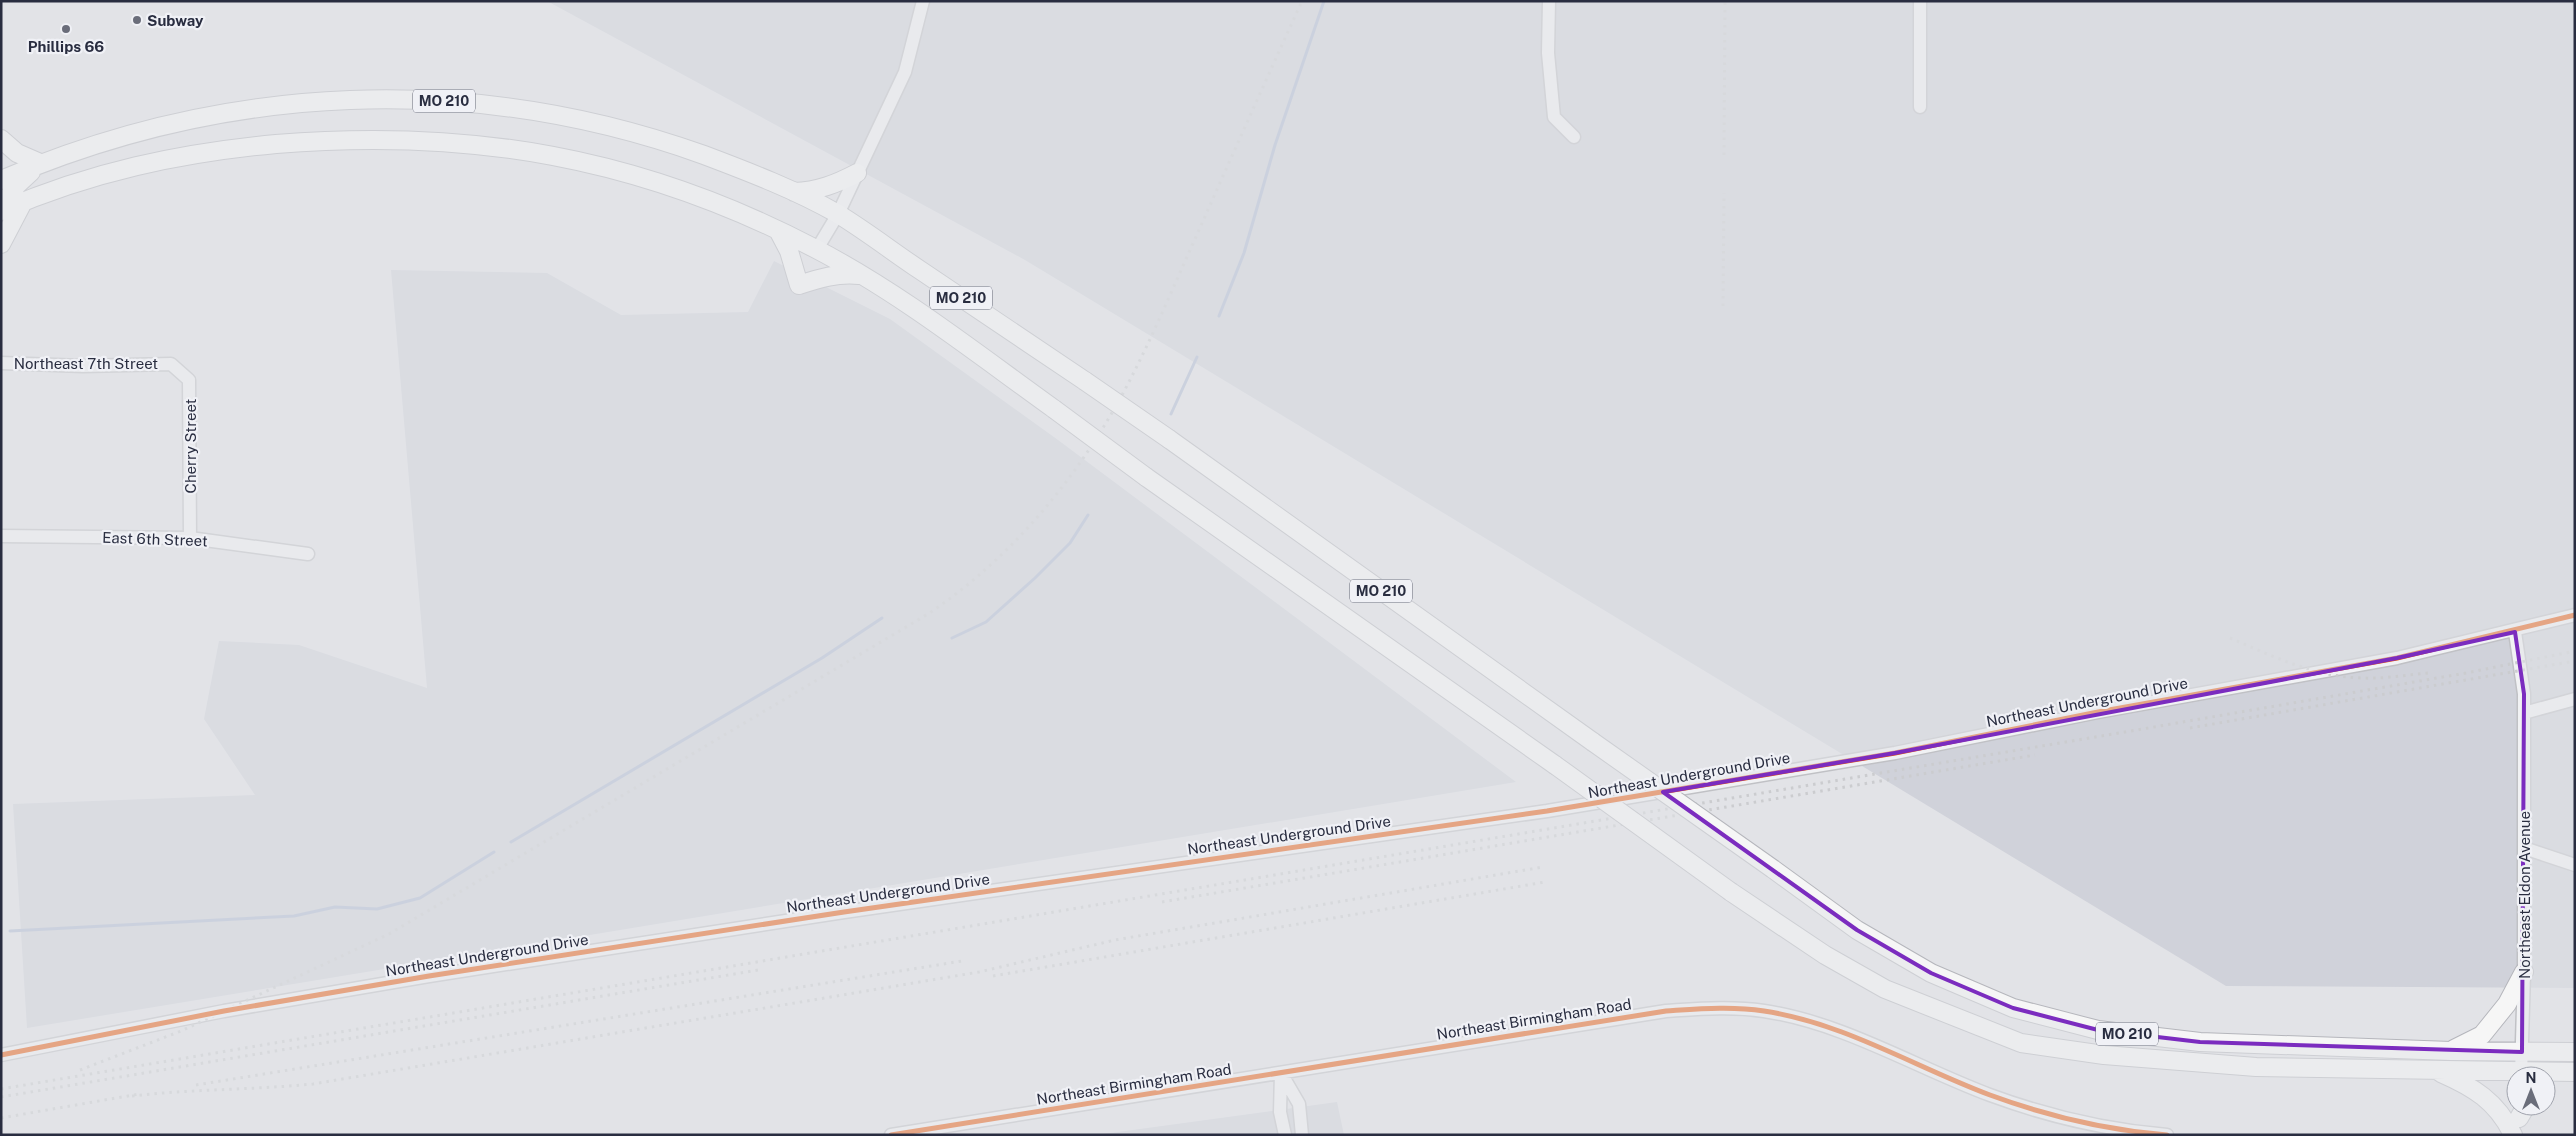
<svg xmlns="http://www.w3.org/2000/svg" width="2576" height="1136" font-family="'Public Sans',sans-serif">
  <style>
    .built { fill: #d0d2da }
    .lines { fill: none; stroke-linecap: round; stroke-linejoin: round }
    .stream { stroke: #b0bbd2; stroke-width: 3 }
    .minor-casing { stroke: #c0c1c5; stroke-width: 15 }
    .highway-casing { stroke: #b5b6bc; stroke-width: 20 }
    .minor { stroke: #f1f2f4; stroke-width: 12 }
    .highway { stroke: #f6f6f6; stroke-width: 18 }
    .rail { stroke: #cbcccf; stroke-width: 3; stroke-dasharray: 2.5 5; stroke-linecap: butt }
    .highway-bridge-casing { stroke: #b5b6bc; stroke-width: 20; stroke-linecap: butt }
    .highway-bridge { stroke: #f6f6f6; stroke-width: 18 }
    .cycleway-casing { stroke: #f0f1f6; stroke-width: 8 }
    .cycleway { stroke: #e8590c; stroke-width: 5 }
    .marked { fill: none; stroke: #7b2cbf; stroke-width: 4; stroke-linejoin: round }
    .poi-dot { fill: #6a6d7a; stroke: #f0f1f6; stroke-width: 2 }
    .labels { text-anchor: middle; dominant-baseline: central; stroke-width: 4.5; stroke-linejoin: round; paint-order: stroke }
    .shield { fill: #f0f1f6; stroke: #656877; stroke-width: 1 }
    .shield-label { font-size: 14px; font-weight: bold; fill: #292d40 }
    .poi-label { font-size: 15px; font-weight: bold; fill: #292d40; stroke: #f0f1f6; text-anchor: start }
    .street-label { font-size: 15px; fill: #292d40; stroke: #f0f1f6 }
  </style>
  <rect width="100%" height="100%" fill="#e2e3e7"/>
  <!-- built -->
  <path class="built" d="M547,1H2575V988L2226,986L1025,260Z
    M774,261L890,319L1058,440L1516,782L27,1028L13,804L255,795L204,719L219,641L299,645L427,688L391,270L547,273L621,315L748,312Z
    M1337,1102L1344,1135H1096Z"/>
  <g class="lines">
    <!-- stream -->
    <path class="stream" d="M1219,316L1244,253L1275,145L1324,1
      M1171,414L1197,357
      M952,638L986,622L1035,578L1070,543L1088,515
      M511,842L822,658L882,618
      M10,931L294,916L335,907L377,909L420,898L494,852"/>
    <!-- minor casing -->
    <g class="minor-casing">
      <path id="minor" d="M1549,1L1548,53L1554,117L1574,137
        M1920,107V1
        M817,249L838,214L905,72L923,1
        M1,363L83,366L171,364L189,380L190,538
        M1,536L190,538L308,554
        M2515,632L2524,694V972L2521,1076
        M2524,713L2575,699
        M2524,848L2575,865
        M1,1055L224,1011L429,976L844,912L1547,811L1895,753L2098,712L2397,658L2575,615
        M1281,1073L1299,1104L1302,1135
        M1281,1073L1280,1112L1285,1135
        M891,1135L1666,1011C1698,1009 1731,1006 1764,1011C1844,1023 1915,1067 1990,1095C2047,1116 2106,1130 2167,1135"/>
    </g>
    <!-- highway casing -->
    <g class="highway-casing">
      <path id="highway" d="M1,139L17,153L40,163
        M1,180C227,83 472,72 704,155C749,172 796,190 838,214C866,231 893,252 920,270C975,307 1030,344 1085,381
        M794,192C818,191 836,184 857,173
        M1,207L17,185L31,172
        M1,211C90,172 180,153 276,144C470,128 640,157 814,248C899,292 976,353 1054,409
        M778,230L789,251L799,285C820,278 837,273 859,275
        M1,244L23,202
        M1169,439L1593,742
        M1146,477L1555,765
        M1773,869L1857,930L1931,973L2013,1008L2098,1030L2200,1042L2451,1051L2575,1052
        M1731,892L1825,955L1885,989L2021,1043L2104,1055L2256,1067L2575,1072
        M2454,1049L2482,1035L2507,1004L2524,972
        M2441,1073C2473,1087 2497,1101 2513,1135
        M2519,1118L2526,1106"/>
    </g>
    <!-- minor -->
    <use href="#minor" class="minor"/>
    <!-- highway -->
    <use href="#highway" class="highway"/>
    <!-- rail -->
    <path class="rail" d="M1724,155L1725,1
      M1723,306L1724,193
      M2230,638C2272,656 2315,677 2362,678C2384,679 2406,675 2428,673
      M2190,728L2575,661
      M1162,902L2035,755
      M993,976L1545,882
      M80,1070L181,1031L389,934L928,614C1019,553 1089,464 1137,366C1158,324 1176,281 1195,239C1230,160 1266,80 1302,1
      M196,1085L962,961
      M1,1089L2125,732L2466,673L2575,651
      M132,1096C192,1089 252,1090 313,1084L979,972L1115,940L1543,867
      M1,1097L758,970
      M1,1118L139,1094"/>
    <!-- highway-bridge casing -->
    <g class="highway-bridge-casing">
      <path id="highway-bridge" d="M1085,381L1169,439
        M1054,409L1146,477
        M1593,742L1773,869
        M1555,765L1731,892"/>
    </g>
    <!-- highway-bridge -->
    <use href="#highway-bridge" class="highway-bridge"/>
    <!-- cycleway casing -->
    <g class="cycleway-casing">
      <path id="cycleway" d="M1,1055L224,1011L429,976L844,912L1547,811L1895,753L2098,712L2397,658L2575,615
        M891,1135L1666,1011C1698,1009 1731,1006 1764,1011C1844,1023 1915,1067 1990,1095C2047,1116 2106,1130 2167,1135"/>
    </g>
    <!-- cycleway -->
    <use href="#cycleway" class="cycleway"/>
  </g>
  <!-- marked area -->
  <path d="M0 0H2576V1136H0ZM2515,632L2524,694L2522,1052L2200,1042L2098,1030L2013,1008L1931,973L1857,930L1663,792L1895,753L2397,658Z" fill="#e2e3e7" fill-opacity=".55" fill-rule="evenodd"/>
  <path class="marked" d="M2515,632L2524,694L2522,1052L2200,1042L2098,1030L2013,1008L1931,973L1857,930L1663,792L1895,753L2397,658Z"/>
  <!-- markers -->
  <g class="poi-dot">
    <circle cx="137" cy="20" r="5"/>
    <circle cx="66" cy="29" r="5"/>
  </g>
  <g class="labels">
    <!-- shield labels -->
    <g class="shield">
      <rect x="413" y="89.5" width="62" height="23" rx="4"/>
      <rect x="930" y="286.5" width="62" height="23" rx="4"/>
      <rect x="1350" y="579.5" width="62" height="23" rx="4"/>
      <rect x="2096" y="1022.5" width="62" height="23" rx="4"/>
    </g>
    <g class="shield-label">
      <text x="444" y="101">MO 210</text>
      <text x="961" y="298">MO 210</text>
      <text x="1381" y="591">MO 210</text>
      <text x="2127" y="1034">MO 210</text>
    </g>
    <!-- poi labels -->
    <g class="poi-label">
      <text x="147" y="20">Subway</text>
      <text x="66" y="46" text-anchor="middle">Phillips 66</text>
    </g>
    <!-- street labels -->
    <g class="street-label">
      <text x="86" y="363">Northeast 7th Street</text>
      <text transform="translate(190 446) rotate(-90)">Cherry Street</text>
      <text transform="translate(155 539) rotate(2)">East 6th Street</text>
      <text transform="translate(2087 702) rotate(-11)">Northeast Underground Drive</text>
      <text transform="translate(1689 775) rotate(-10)">Northeast Underground Drive</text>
      <text transform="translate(1289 835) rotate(-8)">Northeast Underground Drive</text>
      <text transform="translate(888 893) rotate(-8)">Northeast Underground Drive</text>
      <text transform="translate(2524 895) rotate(-90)">Northeast Eldon Avenue</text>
      <text transform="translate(487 955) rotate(-9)">Northeast Underground Drive</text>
      <text transform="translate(1534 1019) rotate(-9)">Northeast Birmingham Road</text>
      <text transform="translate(1134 1084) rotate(-9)">Northeast Birmingham Road</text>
    </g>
  </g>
  <!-- border -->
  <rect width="2576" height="1136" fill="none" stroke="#292d40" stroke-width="5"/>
  <!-- north arrow -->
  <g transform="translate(2531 1091)"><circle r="24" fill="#f0f1f6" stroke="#a0a3ad"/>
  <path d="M0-4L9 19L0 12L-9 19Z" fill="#6a6d7a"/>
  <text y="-8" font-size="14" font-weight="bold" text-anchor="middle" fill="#292d40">N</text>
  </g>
</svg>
